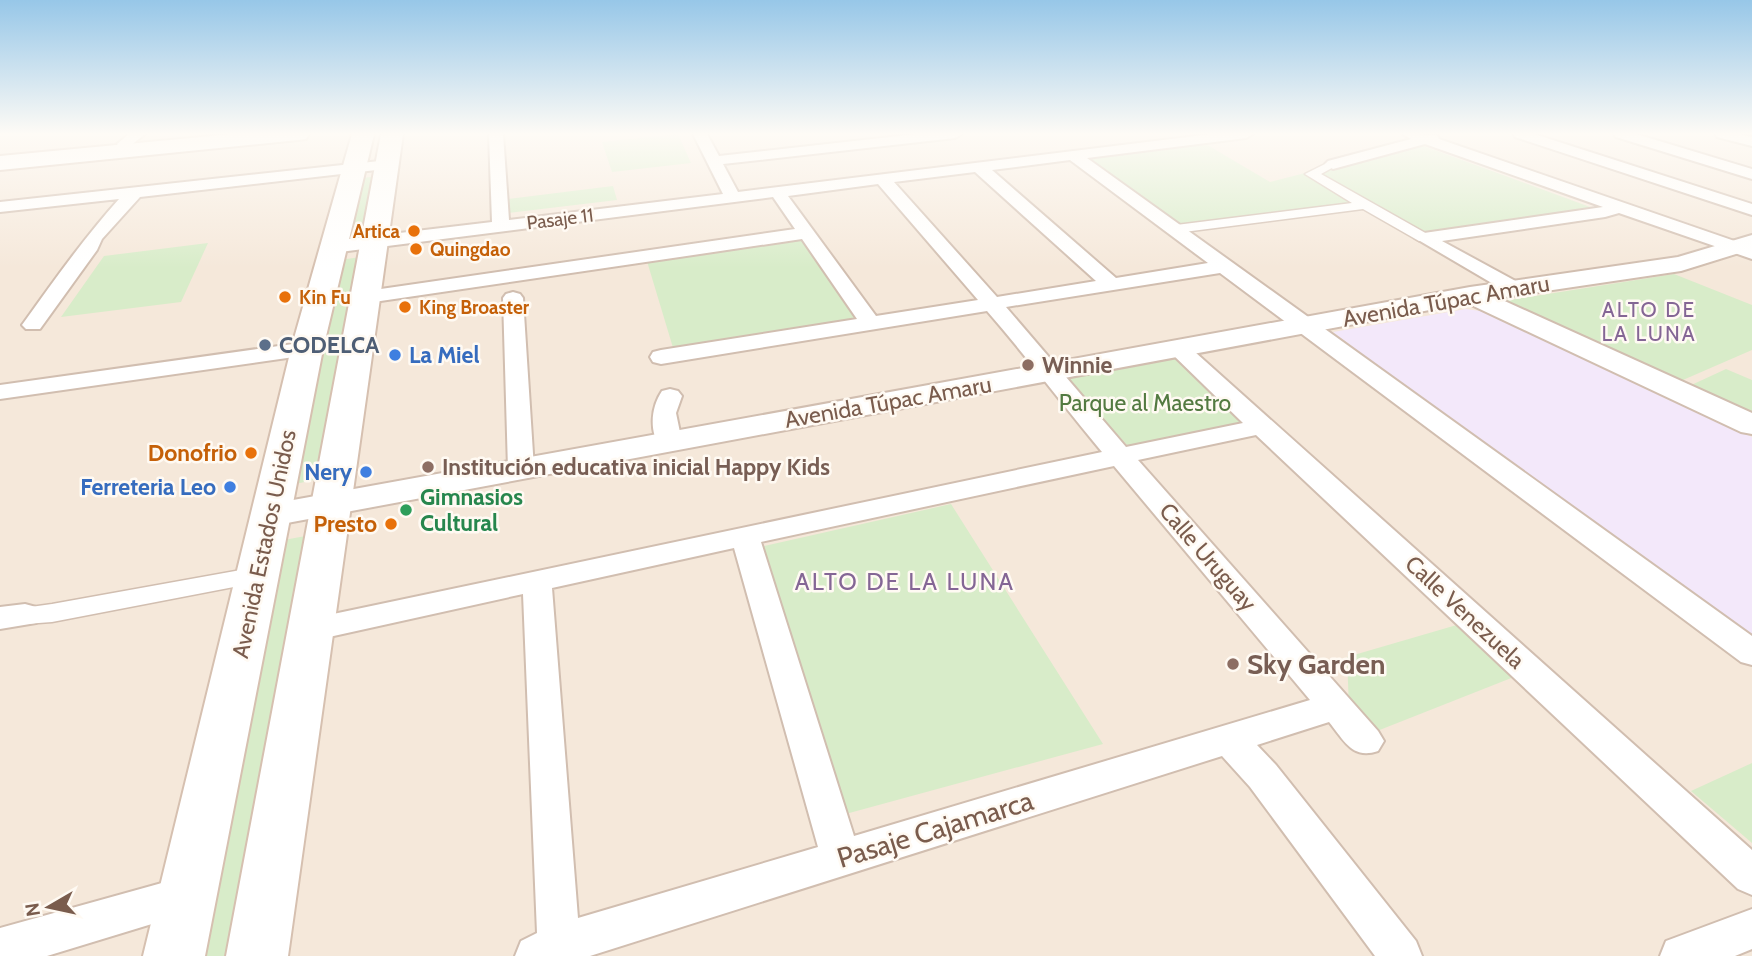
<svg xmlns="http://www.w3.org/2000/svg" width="1752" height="956" font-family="Cabin,sans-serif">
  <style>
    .residential { fill: #f5e8da }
    .education { fill: #f3e8fa }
    .green { fill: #d8ecc9 }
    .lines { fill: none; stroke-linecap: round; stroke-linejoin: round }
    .pedestrian-casing { stroke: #d1beb0; stroke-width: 3 }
    .minor-casing { stroke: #d1beb0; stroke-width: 4 }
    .tertiary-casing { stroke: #d1beb0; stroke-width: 4 }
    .secondary-casing { stroke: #d6c0b0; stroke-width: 4 }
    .pedestrian { fill: #fff; fill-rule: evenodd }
    .minor { fill: #fff; fill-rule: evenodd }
    .tertiary { fill: #fff; fill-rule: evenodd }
    .secondary { fill: #fff; fill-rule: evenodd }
    .food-dot { fill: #e8710a; stroke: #fffaf3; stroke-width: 2.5 }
    .service-dot { fill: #5c6f8a; stroke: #fffaf3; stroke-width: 2.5 }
    .shop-dot { fill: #3f7fe0; stroke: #fffaf3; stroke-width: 2.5 }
    .education-dot { fill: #8d6e63; stroke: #fffaf3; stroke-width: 2.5 }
    .leisure-dot { fill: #2e9e5b; stroke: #fffaf3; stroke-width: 2.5 }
    .labels { text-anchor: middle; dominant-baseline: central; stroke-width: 5; stroke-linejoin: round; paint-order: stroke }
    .far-street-label { font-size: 19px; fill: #7a5c4d; stroke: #fffaf3 }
    .far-food-label { font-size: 19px; font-weight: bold; fill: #c56008; stroke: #fffaf3; text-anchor: start }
    .far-neighbourhood-label { font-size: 21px; letter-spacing: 2px; fill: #846695; stroke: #fffaf3 }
    .street-label { font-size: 23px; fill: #7a5c4d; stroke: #fffaf3 }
    .service-label { font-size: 23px; font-weight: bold; fill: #4e5e75; stroke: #fffaf3; text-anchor: start }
    .shop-label { font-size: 23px; font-weight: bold; fill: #366cbe; stroke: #fffaf3; text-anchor: end }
    .education-label { font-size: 23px; font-weight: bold; fill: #785e54; stroke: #fffaf3; text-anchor: start }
    .park-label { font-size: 23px; fill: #537a41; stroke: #fffaf3 }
    .food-label { font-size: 23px; font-weight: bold; fill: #c56008; stroke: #fffaf3; text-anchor: end }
    .leisure-label { font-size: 23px; font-weight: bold; fill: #27864d; stroke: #fffaf3; text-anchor: start }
    .neighbourhood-label { font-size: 24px; letter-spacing: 2px; fill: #846695; stroke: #fffaf3 }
    .near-education-label { font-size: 28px; font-weight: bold; fill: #785e54; stroke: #fffaf3; text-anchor: start }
    .near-street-label { font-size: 28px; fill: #7a5c4d; stroke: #fffaf3 }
  </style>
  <rect width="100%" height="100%" fill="#fdf6ec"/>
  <!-- residential -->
  <path class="residential" d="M0,134H1752V956H0Z"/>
  <!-- education -->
  <path class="education" d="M1466,309L1480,311L1752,437V643L1545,492L1333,332Z"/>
  <!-- green -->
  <path class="green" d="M678,134L691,163L612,172L602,142Z
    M1204,143L1270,182L1418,144L1601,211L1421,236L1364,204L1179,227L1086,159L1088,156Z
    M377,176L366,232L345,234L357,179Z
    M613,186L617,200L507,213V199Z
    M803,237L857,319L674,351L646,258Z
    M208,243L181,302L61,317L104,256Z
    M361,257L323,478L286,486L339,260Z
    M1674,274L1752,305V350L1676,383L1503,301Z
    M1177,356L1250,422L1129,447L1065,378Z
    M1726,369L1752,380V417L1687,387Z
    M951,504L1103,744L842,815L760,547Z
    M311,535L233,956H187L273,542Z
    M1467,622L1524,673L1372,733L1349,708L1347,657Z
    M1752,763V843L1691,791Z"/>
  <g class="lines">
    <!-- pedestrian casing -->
    <g class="pedestrian-casing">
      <path id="pedestrian" d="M1333,160L1339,164L1321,174L1429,235L1431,238L1429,241H1419L1363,209L1176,233L1169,229L1176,225L1352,203L1305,174Z
        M257,567L265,569L269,575L265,581L52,622L25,624L16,621L13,615L16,609L52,604Z"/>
    </g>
    <!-- minor casing -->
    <g class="minor-casing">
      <path id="minor" d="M129,134H145L129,147H119L117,144Z
        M489,134H503L509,220L723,194L693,134H707L719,156L917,134H962L955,138L723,164L738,192L1212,134H1253L1246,138L1087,158L1752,636V665L1741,662L1220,273L1006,307L1126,447L1243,423L1167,349L1170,344H1186L1752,850V895L1738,889L1256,435L1138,460L1378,731L1384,741L1378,751C1352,760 1344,740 1329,722L1257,745L1276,765L1416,941L1422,956H1375L1250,787L1222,756L590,956H515L521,941L537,933L523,594L311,641L300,637L295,629L300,621L1102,452C1063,405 1027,357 987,311L661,364L653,362L650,357L653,352L661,350L857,319L802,239L367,303L360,301L357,297L360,293L367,291L795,229L773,197L332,253L326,251L323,247L332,241L492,222ZM1070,160L1208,263L1116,278L992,170ZM975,172L1096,281L997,297L894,182ZM878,184L978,300L876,316L788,196ZM1114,466L1310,700L854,836L761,542ZM734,548L818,847L578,918L552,588Z
        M1403,134L1437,135L1439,139L1752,247V259L1619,213L1605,217L1442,241L1521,284L1524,288L1521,292H1507L1415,238L1424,233L1603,207L1425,144L1333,169L1325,164L1328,161L1411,139Z
        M1513,134H1534L1752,204V215L1515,137Z
        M1614,134H1636L1752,169V179L1616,137Z
        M1715,134H1738L1752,137V146L1717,137Z
        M389,160L397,165L394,168L140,197L102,239L97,250L40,329H26L22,325C53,282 84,238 119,199L0,212V202Z
        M513,292L520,294L523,298L534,469L530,475L521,477L512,475L508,469L503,298L506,294Z
        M307,342L315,344L318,349L315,354L0,399V385Z
        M670,389L678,391L682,396L676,413L682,442L678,447L669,450L660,447C649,431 651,407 662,391Z
        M25,604L36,607L40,615L36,623L0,629V607Z
        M187,876L201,881L207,895L201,909L47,956H0V928Z
        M1752,909V949L1735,956H1660L1666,941Z"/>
    </g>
    <!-- tertiary casing -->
    <g class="tertiary-casing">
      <path id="tertiary" d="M1752,235V249L1681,271L1498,298L1752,413V434L1741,432L1467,303L271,526L259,523L254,515L259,507L271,504L1470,287L1678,257Z"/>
    </g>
    <!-- secondary casing -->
    <g class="secondary-casing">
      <path id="secondary" d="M233,134H309L306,139L298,140L0,170V156Z
        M352,134H374L323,349L205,956H143L291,349Z
        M381,134H403L288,956H226Z"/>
    </g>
    <!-- pedestrian -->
    <use href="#pedestrian" class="pedestrian"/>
    <!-- minor -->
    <use href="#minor" class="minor"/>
    <!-- tertiary -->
    <use href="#tertiary" class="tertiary"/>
    <!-- secondary -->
    <use href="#secondary" class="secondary"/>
  </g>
  <!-- sky -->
  <linearGradient id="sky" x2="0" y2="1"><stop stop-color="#97c7e8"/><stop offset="0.5" stop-color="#fefbf6"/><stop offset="1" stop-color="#fefbf6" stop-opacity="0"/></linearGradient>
  <rect width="1752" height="268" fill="url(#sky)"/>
  <!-- markers -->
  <g class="food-dot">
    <circle cx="414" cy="231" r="7"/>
    <circle cx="416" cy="249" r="7"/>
    <circle cx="285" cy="297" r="7"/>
    <circle cx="405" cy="307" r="7"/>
    <circle cx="251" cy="453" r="7"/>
    <circle cx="391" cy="524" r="7"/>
  </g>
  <circle class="service-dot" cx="265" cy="345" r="7"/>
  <g class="shop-dot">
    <circle cx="395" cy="355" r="7"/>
    <circle cx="366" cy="472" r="7"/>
    <circle cx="230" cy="487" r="7"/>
  </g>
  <g class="education-dot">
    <circle cx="1028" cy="365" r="7"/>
    <circle cx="428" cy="467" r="7"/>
    <circle cx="1233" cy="664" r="7"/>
  </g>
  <circle class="leisure-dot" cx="406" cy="510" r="7"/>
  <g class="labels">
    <!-- far-street labels -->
    <g class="far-street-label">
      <text transform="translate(560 219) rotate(-7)">Pasaje 11</text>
    </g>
    <!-- far-food labels -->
    <g class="far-food-label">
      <text x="400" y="231" text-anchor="end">Artica</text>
      <text x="430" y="249">Quingdao</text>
      <text x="299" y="297">Kin Fu</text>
      <text x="419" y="307">King Broaster</text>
    </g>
    <!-- far-neighbourhood labels -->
    <g class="far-neighbourhood-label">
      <text x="1649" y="309">ALTO DE<tspan x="1649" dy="24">LA LUNA</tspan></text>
    </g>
    <!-- street labels -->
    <g class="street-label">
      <text transform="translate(1446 301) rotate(-10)">Avenida Túpac Amaru</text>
      <text transform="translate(888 402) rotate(-10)">Avenida Túpac Amaru</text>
      <text transform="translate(264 544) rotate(-78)">Avenida Estados Unidos</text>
      <text transform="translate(1208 557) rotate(49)">Calle Uruguay</text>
      <text transform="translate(1465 612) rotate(43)">Calle Venezuela</text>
    </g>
    <!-- service labels -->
    <g class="service-label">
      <text x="279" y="345">CODELCA</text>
    </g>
    <!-- shop labels -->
    <g class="shop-label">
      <text x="409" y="355" text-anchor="start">La Miel</text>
      <text x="352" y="472">Nery</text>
      <text x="216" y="487">Ferreteria Leo</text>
    </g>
    <!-- education labels -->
    <g class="education-label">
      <text x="1042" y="365">Winnie</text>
      <text x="442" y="467">Institución educativa inicial Happy Kids</text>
    </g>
    <!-- park labels -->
    <g class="park-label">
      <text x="1145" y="403">Parque al Maestro</text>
    </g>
    <!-- food labels -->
    <g class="food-label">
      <text x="237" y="453">Donofrio</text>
      <text x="377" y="524">Presto</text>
    </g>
    <!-- leisure labels -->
    <g class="leisure-label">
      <text x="420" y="497">Gimnasios<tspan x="420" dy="26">Cultural</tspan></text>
    </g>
    <!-- neighbourhood labels -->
    <g class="neighbourhood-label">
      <text x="905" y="581">ALTO DE LA LUNA</text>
    </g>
    <!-- near-education labels -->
    <g class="near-education-label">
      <text x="1247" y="664">Sky Garden</text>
    </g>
    <!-- near-street labels -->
    <g class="near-street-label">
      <text transform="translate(935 829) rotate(-17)">Pasaje Cajamarca</text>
    </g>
  </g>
  <!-- north arrow -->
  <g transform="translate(49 907) rotate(261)" stroke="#fffaf3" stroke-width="5" paint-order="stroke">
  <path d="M0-5L12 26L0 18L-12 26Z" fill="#7a5c4d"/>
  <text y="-10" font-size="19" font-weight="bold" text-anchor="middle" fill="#7a5c4d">N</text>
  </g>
</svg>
